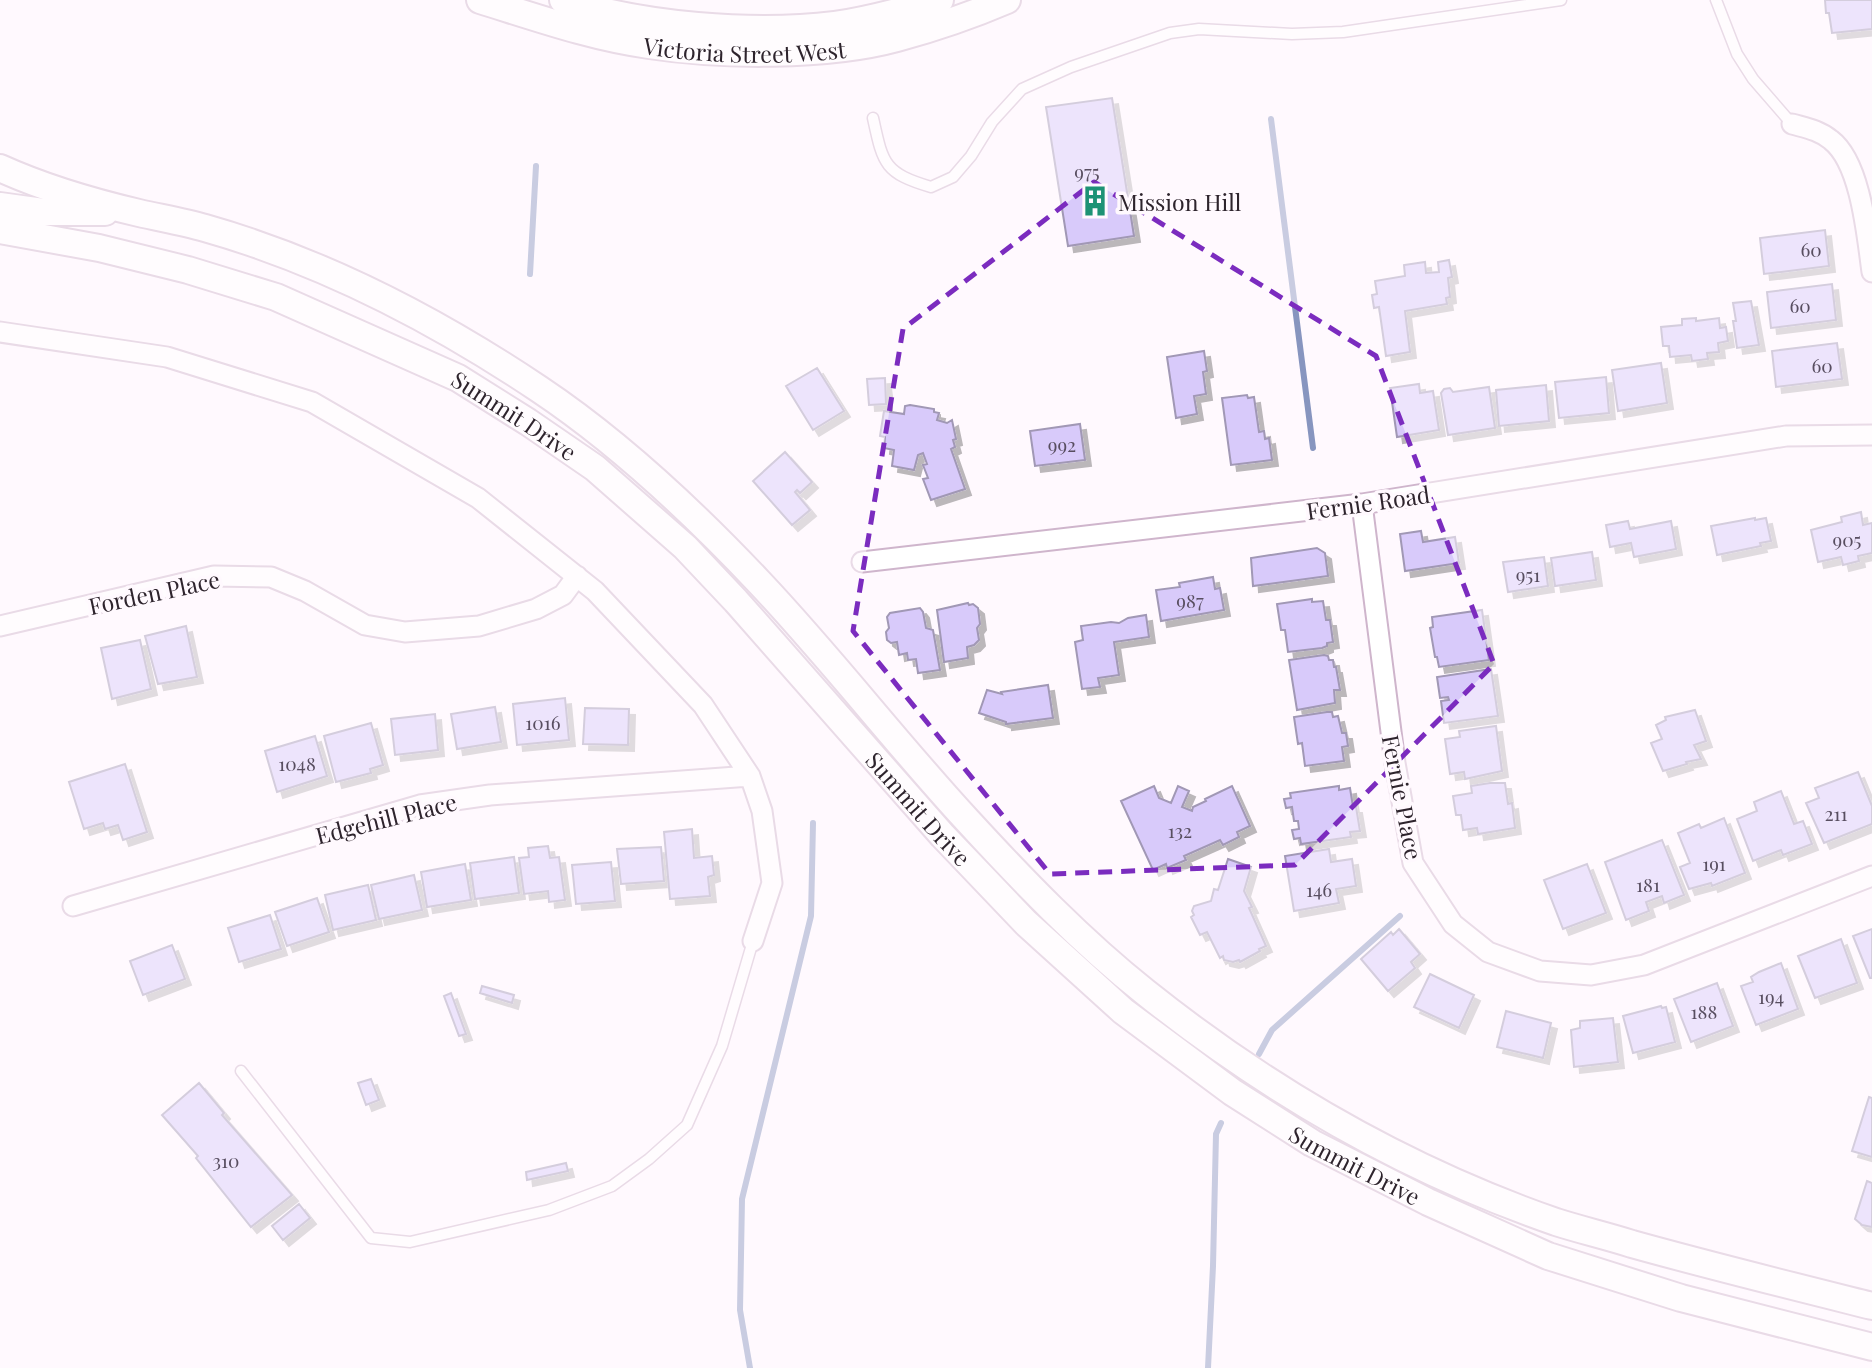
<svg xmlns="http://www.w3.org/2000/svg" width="1872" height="1368" font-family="'Playfair Display',serif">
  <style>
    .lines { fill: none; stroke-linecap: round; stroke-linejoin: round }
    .stream { stroke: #8795bf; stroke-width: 6 }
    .building { fill: #d8cafa; stroke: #a198b5; stroke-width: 2; filter: url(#shadow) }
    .service-casing { stroke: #cfb5cc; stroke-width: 13 }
    .minor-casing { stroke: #cfb5cc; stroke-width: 23 }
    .secondary-casing { stroke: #cfb5cc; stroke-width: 30 }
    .service { stroke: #fff; stroke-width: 10 }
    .minor { stroke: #fff; stroke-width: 19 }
    .secondary { stroke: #fff; stroke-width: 26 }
    .marked { fill: none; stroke: #7b2cbf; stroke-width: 5; stroke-dasharray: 14 9; stroke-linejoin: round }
    .labels { text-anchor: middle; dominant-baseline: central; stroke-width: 7; stroke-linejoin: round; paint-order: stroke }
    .number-label { font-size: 19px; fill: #584e60 }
    .street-label { font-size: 23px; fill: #2e242d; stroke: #fff9fe }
    .poi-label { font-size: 23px; fill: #2e242d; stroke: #fff9fe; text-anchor: start }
  </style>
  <defs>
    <filter id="shadow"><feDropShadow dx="6" dy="6" stdDeviation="0" flood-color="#0004"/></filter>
  </defs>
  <rect width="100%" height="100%" fill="#fff9fe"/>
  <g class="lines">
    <!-- stream -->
    <path class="stream" d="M1271,119L1313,448
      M530,274L536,166
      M1259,1054L1272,1030L1400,916
      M750,1368L740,1310L742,1199L811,916L813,823
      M1208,1368L1213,1266L1216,1134L1221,1123"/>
  </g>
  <!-- building -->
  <path class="building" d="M1825,0H1872V29L1832,33L1829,13H1826Z
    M1112,98L1134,236L1068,246L1046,107Z
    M1825,230L1829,266L1764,274L1760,238Z
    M1449,260L1452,277L1448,278L1450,297L1446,298L1447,304L1405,311L1410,352L1386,356L1379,307L1374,308L1372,295L1377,294L1375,281L1405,276L1404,265L1425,262L1426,273L1439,272L1438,262Z
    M1832,284L1836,320L1771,328L1767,292Z
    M1751,301L1759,345L1737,348L1733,321H1736L1733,303Z
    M1696,318V321L1719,318L1720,328L1726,327L1728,341L1718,343L1719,352L1707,353L1708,359L1692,361L1691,355L1670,357L1669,346H1663L1661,327L1682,325V319Z
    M1837,343L1842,379L1776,387L1772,351Z
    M1204,351L1207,371L1203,372L1206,394L1194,396L1197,414L1176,418L1167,357Z
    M1661,363L1667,403L1618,411L1612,370Z
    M817,368L844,411L813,430L786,386Z
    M1606,377L1609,413L1559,418L1555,382Z
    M885,378L886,404L869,405L867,379Z
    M1419,384L1420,393L1433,391L1439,430L1397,437L1390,388Z
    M1546,385L1549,421L1499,426L1496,390Z
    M1489,387L1495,428L1448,435L1441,393L1444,389L1450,388L1453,392Z
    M1247,395L1248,398L1254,397L1259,432L1264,431L1265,439L1269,438L1272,460L1231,465L1222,398Z
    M910,405L934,409V412L939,413L937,420L947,423L952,420L956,439L953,440L955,447L951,449L965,489L931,500L923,479L928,478L923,465L927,464L923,453L918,455L914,470L892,466L894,450L884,448L885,437L880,436L884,411L904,414L905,406Z
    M1080,424L1085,460L1035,466L1030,431Z
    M785,452L812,482L800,493L797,490L795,492L810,510L792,525L753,481Z
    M1861,512L1863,525L1872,523V553L1858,556L1859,561L1843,565L1841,557L1818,562L1811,530L1842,522L1841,517Z
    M1755,518V520L1766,518L1771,541L1760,543L1761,546L1717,555L1711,526Z
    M1628,521L1630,529L1671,521L1676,549L1634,557L1631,543L1610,547L1606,525Z
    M1421,531L1423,542L1455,537L1459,563L1405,571L1400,534Z
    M1317,548L1325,553L1328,576L1253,586L1251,558Z
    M1592,552L1596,580L1555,586L1551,558Z
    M1544,557L1548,586L1508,592L1503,562Z
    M1213,577L1215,589L1220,588L1224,610L1161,621L1156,590L1180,587L1179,583Z
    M1312,599V602L1323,601L1326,620H1330L1333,642L1327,643V646L1322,648L1288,652L1285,630H1281L1277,604Z
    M968,603L969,605L973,604L978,608L980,624L977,628L979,640L974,645L967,647L968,658L944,662L937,610Z
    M920,608L923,612L926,628L933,630L940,670L918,673L916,659L908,660L907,653L899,655L897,642L891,643L887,640L886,632L889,628L887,617L890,613Z
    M1482,610L1489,660L1439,667L1437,657H1435L1430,628L1433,627L1432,617Z
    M1146,615L1149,637L1114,642L1119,675L1098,678L1100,687L1082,689L1075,642L1083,640L1081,626L1111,622L1119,623L1128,618Z
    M186,626L197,677L158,684L145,636Z
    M140,640L151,689L112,699L101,648Z
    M1324,655L1328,656L1329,660H1333L1334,667H1336L1340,690H1334L1335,703L1297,710L1289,660Z
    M1491,669L1498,716L1444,723L1441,701L1449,700L1448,697L1440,698L1437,677Z
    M1048,685L1053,718L1006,724V722L979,713L987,690L1002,694L1001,692Z
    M565,698L569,740L517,745L513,704Z
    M495,707L501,742L457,749L451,714Z
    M585,708L629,709L628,745L583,744Z
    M1695,710L1706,741L1694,745L1701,759L1686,762L1687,764L1663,771L1651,743L1662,739L1656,725L1666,720L1665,717Z
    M1327,712H1332L1333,717L1338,716L1342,733H1346L1348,746L1342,747L1344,761L1305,766L1302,743L1298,744L1294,717Z
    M435,714L438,750L395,755L391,719Z
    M371,723L383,765L370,769L371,773L336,782L324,736Z
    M1496,726L1502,771L1465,779L1464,772L1450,774L1445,739L1460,737L1459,731Z
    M315,736L327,776L277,792L265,751Z
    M125,764L147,832L123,840L118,825L105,829L103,823L84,829L69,782Z
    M1858,772L1872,806V824L1824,843L1806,803L1819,798L1815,788Z
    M1490,783H1505L1508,804L1512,803L1515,828L1478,834L1477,828L1463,830L1461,815H1456L1453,796L1472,793L1471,786Z
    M1154,786L1159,798L1171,803L1178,786L1189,791L1182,807L1192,811L1193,807L1206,801L1205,799L1232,786L1250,826L1237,832L1239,837L1223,845L1220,840L1184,856L1186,860L1167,868L1166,864L1153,870L1121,801Z
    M1339,786V790L1350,788L1353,807H1356L1360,831L1350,832L1351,837L1301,844L1300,838L1294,839L1292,830L1299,829L1298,821H1294L1292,807L1286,808L1284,799L1291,798L1290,793Z
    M1781,791L1794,824L1803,821L1812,844L1783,855L1781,850L1753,861L1737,819L1757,811L1754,802Z
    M1724,818L1745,873L1712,886L1711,883L1689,889L1680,867L1690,863L1678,833L1699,824L1701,828Z
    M692,829L694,858L712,856L714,875L708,877L710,896L670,899L664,832Z
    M1662,840L1684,895L1664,903L1662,896L1646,902L1649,911L1626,920L1605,862Z
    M548,846L550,858L559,857L565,900L549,902L548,891L524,894L519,858L529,857L528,848Z
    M661,847L664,881L621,884L617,849Z
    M1329,849L1331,862L1352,859L1356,886L1336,889L1339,903L1294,911L1285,856Z
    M514,857L519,893L475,899L470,863Z
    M1228,859L1251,867L1244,891L1252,907L1249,908L1266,946L1259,949L1260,951L1240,962L1239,960L1233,962L1224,960L1223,956L1220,958L1207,932L1200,935L1191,917L1194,915L1192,911L1194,906L1211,901L1214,889L1218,890Z
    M611,862L615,901L576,904L572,865Z
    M465,864L471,900L427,907L421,872Z
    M1587,864L1606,913L1563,929L1544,880Z
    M414,875L422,910L379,919L371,885Z
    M368,885L376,920L333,930L325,895Z
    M317,898L329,932L287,946L275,912Z
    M270,915L281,949L239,962L228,928Z
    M1399,929L1420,954L1411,962L1415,968L1388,991L1361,959L1391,932L1393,935Z
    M1872,929V978H1870L1853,936Z
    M1841,939L1857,983L1815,998L1798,956Z
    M172,945L185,979L143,995L130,961Z
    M1781,963L1798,1009L1756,1025L1741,986L1753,982L1751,977L1759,972Z
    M1430,974L1474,995L1459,1028L1414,1007Z
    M1717,983L1733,1026L1691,1042L1674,999Z
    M482,986L514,995L512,1003L480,993Z
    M451,993L466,1034L459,1036L444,996Z
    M1661,1006L1662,1008L1666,1007L1675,1042L1633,1053L1623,1016Z
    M1506,1011L1551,1023L1543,1058L1497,1047Z
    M1613,1018L1618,1062L1574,1067L1571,1030L1580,1028V1021Z
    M371,1079L379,1100L366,1105L358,1083Z
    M199,1083L224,1113L222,1115L292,1195L251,1227L196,1158L198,1156L162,1115Z
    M1869,1097L1872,1098V1157L1852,1151Z
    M566,1163L568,1171L527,1180L526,1172Z
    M1867,1181L1872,1183V1227L1862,1225L1855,1219Z
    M299,1204L310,1218L283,1240L272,1226Z"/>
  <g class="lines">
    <!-- service casing -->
    <g class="service-casing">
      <path id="service" d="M1716,0L1737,54L1753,79L1792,124
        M873,118C883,164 884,173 931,187L953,177L971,156L992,122L1022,89L1071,67L1170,33L1199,29L1292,34L1343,32L1561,0
        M241,1071L371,1238L410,1242L549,1210L612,1186L649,1159L687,1125L722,1046L753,941"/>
    </g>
    <!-- minor casing -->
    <g class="minor-casing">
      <path id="minor" d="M1792,124C1806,128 1819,130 1831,140C1861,163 1867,236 1872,272
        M0,332L167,357L312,402L478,498L595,591L703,705L750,776L762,811L772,883L753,941
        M1362,504L1395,763L1413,863L1453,924L1488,952L1540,971L1591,975L1644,965L1872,876
        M862,562L1362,504L1786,436L1872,435
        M0,626L214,576L271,577L305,591L365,625L405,632L479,626L536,609L563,595L577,576
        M73,906L420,805L490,795L750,776"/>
    </g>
    <!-- secondary casing -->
    <g class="secondary-casing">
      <g id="secondary">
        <path id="s1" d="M480,0C535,17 591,37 649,45C721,56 827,57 897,38C934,28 972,15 1007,0"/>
        <path d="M563,0C641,26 753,35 835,25C871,20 906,10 940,0"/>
        <path d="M0,168C44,188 92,202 139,213C161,218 184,222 205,228C325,262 436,320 539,389C620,443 692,511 759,582C831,658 895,742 967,820C1022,880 1081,941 1145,992C1269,1091 1406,1170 1556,1222C1581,1230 1607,1236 1632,1244C1711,1266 1792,1286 1872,1306"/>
        <path d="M0,206L43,212H105"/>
        <path id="s2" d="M0,230L99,248L188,270L276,297L458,378L528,422L595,468L685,547L736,601L943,836L1026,923L1123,1011L1232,1092L1312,1143L1428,1202L1548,1256L1681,1298L1872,1347"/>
      </g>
    </g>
    <!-- service -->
    <use href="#service" class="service"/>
    <!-- minor -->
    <use href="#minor" class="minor"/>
    <!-- secondary -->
    <use href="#secondary" class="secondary"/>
  </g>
  <!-- marked area -->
  <path d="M0 0H1872V1368H0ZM1094,182L1376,356L1494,664L1295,865L1050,874L853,631L903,329Z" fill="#fff9fe" fill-opacity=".55" fill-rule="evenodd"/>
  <path class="marked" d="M1094,182L1376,356L1494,664L1295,865L1050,874L853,631L903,329Z"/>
  <!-- icons -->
  <defs>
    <g id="building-bare" transform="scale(2.415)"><path d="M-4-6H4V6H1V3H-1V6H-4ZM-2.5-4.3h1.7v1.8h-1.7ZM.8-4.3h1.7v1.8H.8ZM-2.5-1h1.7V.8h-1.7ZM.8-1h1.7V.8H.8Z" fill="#1d9275" stroke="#fff9fe" stroke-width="2.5" paint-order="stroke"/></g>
  </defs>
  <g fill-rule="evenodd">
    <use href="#building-bare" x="1095" y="201"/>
  </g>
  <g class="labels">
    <!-- number labels -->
    <g class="number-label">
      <text x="1087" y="171">975</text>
      <text x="1811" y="249">60</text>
      <text x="1800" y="305">60</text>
      <text x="1822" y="365">60</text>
      <text x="1062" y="444">992</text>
      <text x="1847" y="539">905</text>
      <text x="1528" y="574">951</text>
      <text x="1190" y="600">987</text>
      <text x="543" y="722">1016</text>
      <text x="297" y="763">1048</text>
      <text x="1836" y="813">211</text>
      <text x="1180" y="830">132</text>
      <text x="1714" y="863">191</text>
      <text x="1648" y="884">181</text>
      <text x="1319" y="889">146</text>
      <text x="1771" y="996">194</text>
      <text x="1704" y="1011">188</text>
      <text x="226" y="1160">310</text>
    </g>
    <!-- street labels -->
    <g class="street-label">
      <text stroke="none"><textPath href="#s1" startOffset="271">Victoria Street West</textPath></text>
      <text stroke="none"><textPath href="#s2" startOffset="551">Summit Drive</textPath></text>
      <text transform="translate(1368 502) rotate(-8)">Fernie Road</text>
      <text transform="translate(154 592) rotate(-12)">Forden Place</text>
      <text transform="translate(1403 797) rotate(79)">Fernie Place</text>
      <text stroke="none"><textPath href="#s2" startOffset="1118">Summit Drive</textPath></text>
      <text transform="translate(386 818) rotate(-14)">Edgehill Place</text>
      <text stroke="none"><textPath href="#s2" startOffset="1685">Summit Drive</textPath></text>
    </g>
    <!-- poi labels -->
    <g class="poi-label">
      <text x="1118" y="201">Mission Hill</text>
    </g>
  </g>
</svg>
